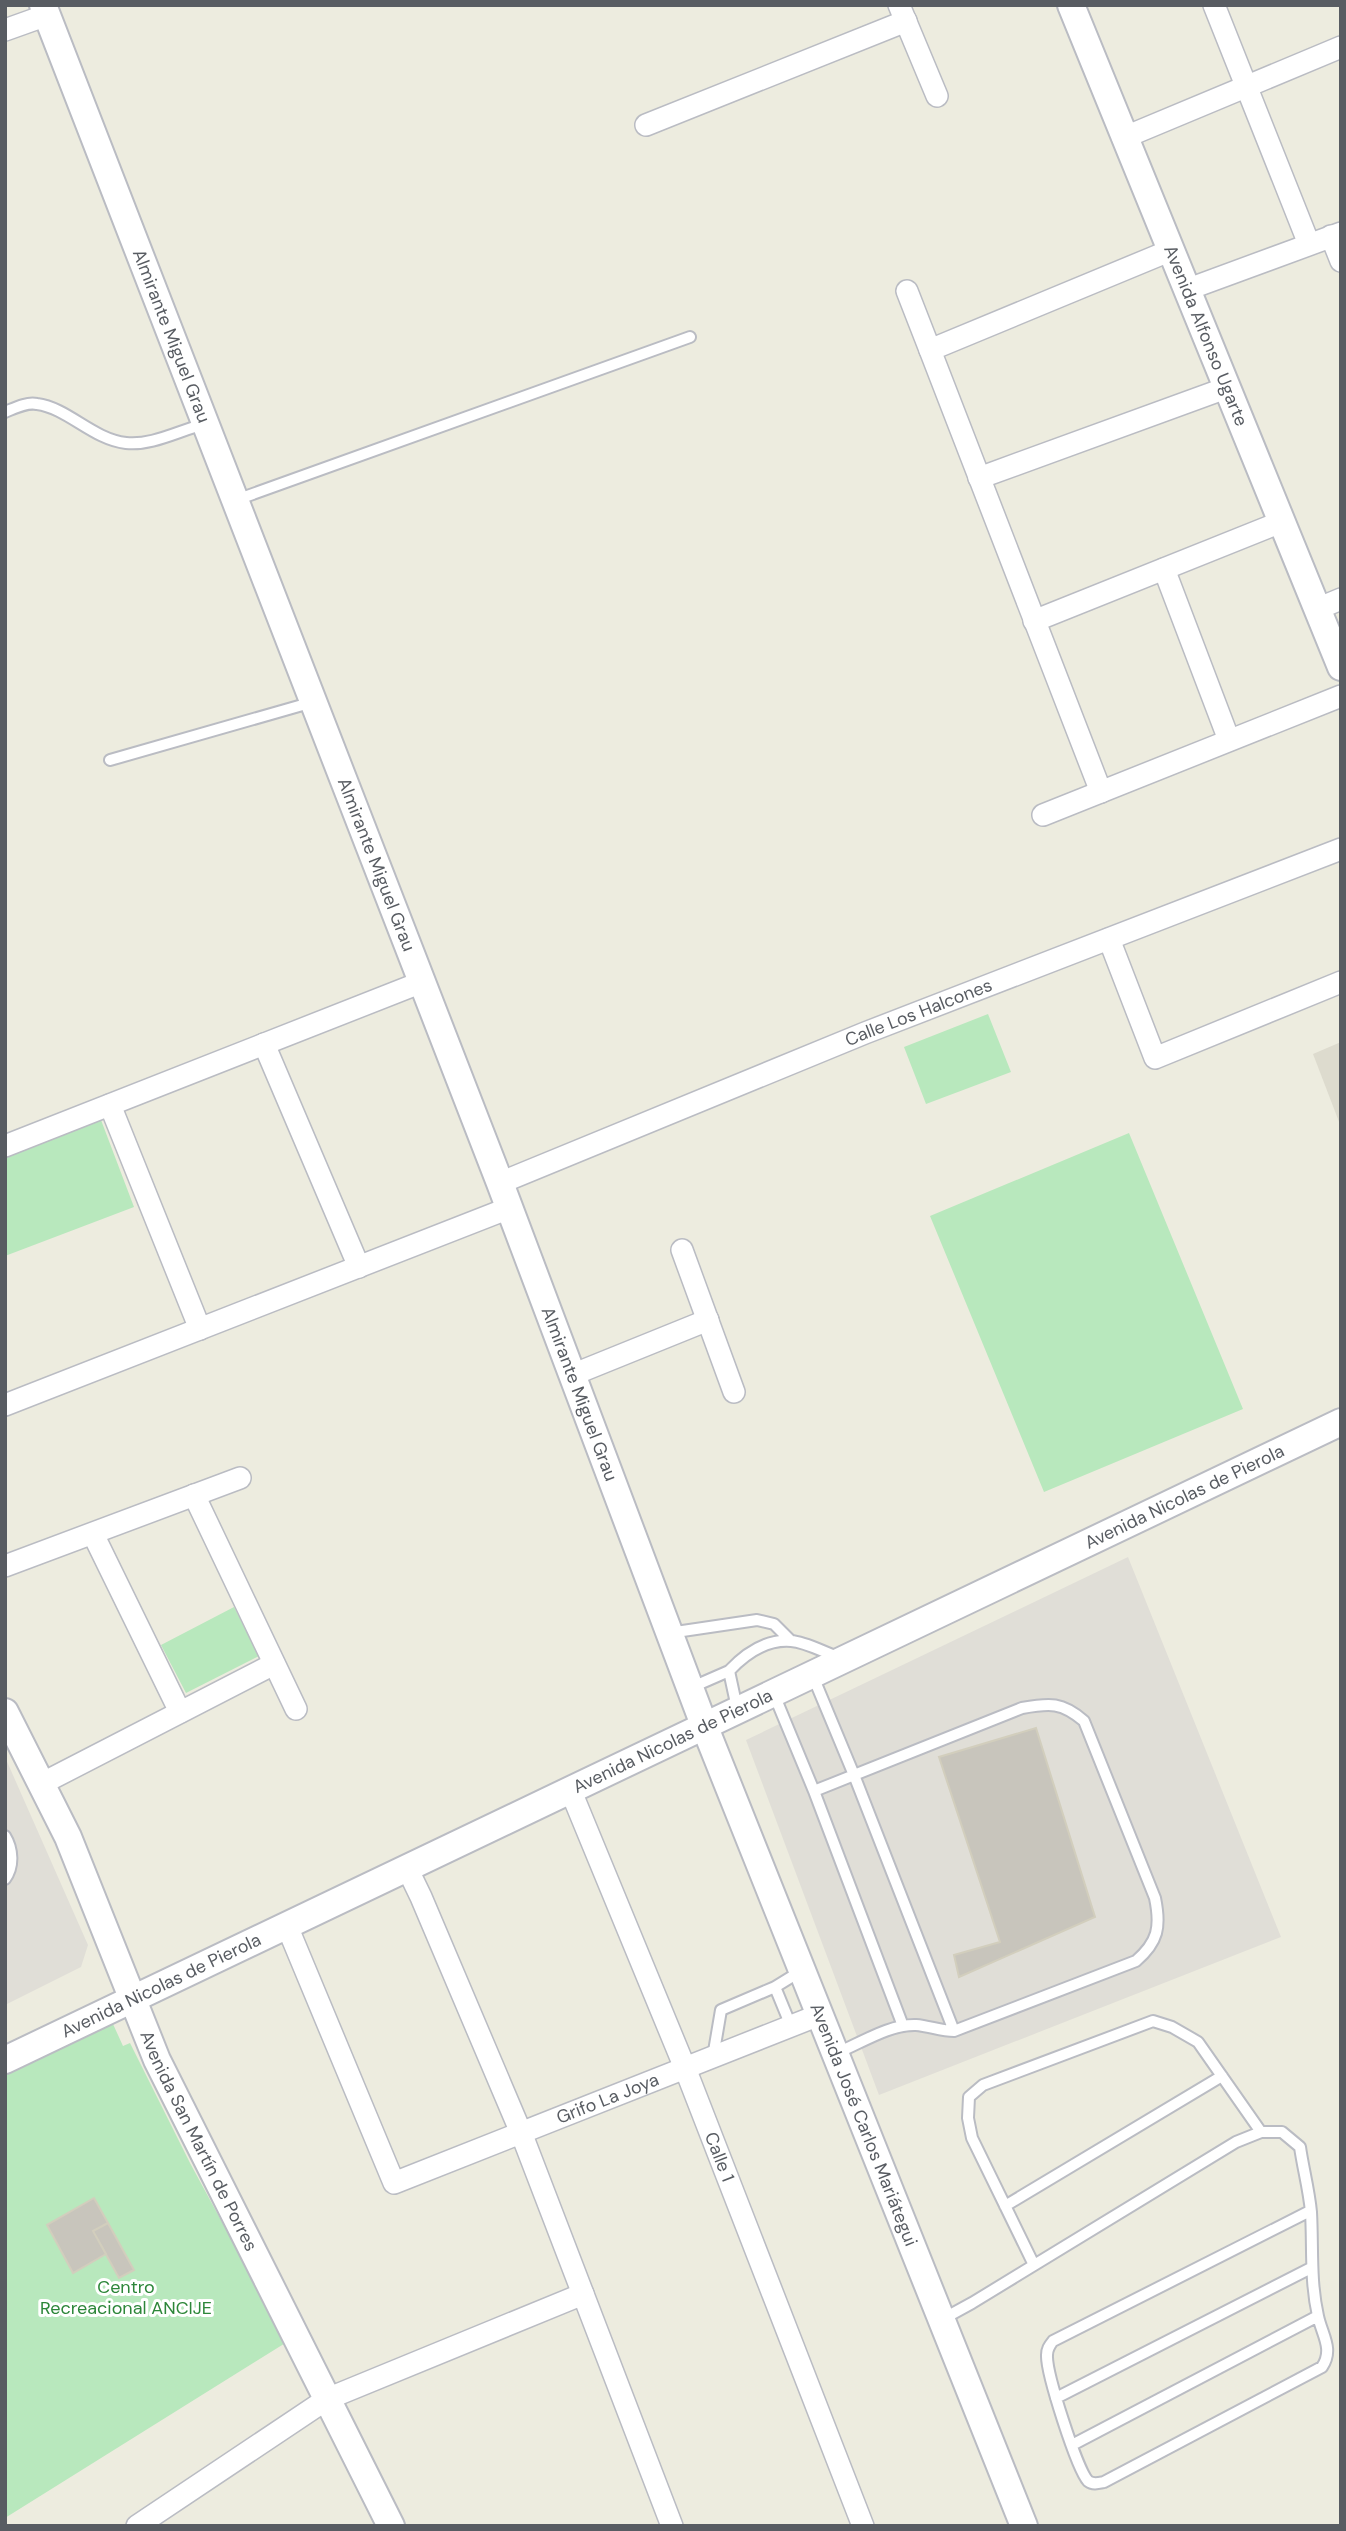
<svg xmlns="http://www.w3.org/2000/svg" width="1346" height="2531" font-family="'DM Sans',sans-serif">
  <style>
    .industrial { fill: #e0ded7 }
    .education { fill: #dddbce }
    .green { fill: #b8e8bd }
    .building { fill: #c8c5bc; stroke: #d2cebd; stroke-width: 2 }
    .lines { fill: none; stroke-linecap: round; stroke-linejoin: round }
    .service-casing { stroke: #babcc3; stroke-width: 14 }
    .minor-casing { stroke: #babcc3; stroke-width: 24 }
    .tertiary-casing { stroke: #babcc3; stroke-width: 30 }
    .service { stroke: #fff; stroke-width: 10 }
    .minor { stroke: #fff; stroke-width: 21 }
    .tertiary { stroke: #fff; stroke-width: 26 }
    .labels { text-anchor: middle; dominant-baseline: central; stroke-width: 6; stroke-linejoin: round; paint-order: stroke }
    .street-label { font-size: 18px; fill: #585c62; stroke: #fff }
    .park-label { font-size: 18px; fill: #2c8639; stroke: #fff }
  </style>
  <rect width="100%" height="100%" fill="#edecdf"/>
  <!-- industrial -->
  <path class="industrial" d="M1128,1557L1281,1937L879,2095L746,1740Z
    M5,1757L88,1945L81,1967L5,2005Z"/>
  <!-- education -->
  <path class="education" d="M1341,1042V1127L1313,1054Z"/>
  <!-- green -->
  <path class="green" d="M988,1014L1011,1072L926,1104L904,1047Z
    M101,1120L134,1207L5,1256V1156Z
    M1129,1133L1243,1409L1044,1492L930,1216Z
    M234,1607L259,1656L186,1693L161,1645Z
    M120,2020L113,2024L123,2046L130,2043L190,2163L287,2342L5,2518V2073L9,2067Z"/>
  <!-- building -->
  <path class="building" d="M1036,1728L1095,1917L959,1977L954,1955L1000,1942L939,1757Z
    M94,2198L108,2223L93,2231L106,2254L73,2273L47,2225Z
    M108,2223L134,2270L119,2278L93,2231Z"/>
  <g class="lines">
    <!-- service casing -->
    <g class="service-casing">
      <path id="service" d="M5,412C15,408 26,402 37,404C68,408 92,439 126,443C152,446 180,430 205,424
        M236,500L690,337
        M110,760L313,702
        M669,1633L757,1620L774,1624L791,1641
        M812,1674L854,1775L954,2031
        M690,1688L729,1671
        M773,1692L814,1791L903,2026
        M737,1708L729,1671C745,1654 766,1639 791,1641C806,1642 823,1652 838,1657
        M814,1791L1022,1708C1050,1703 1062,1702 1084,1721L1155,1898C1161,1927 1158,1942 1136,1961L954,2031C941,2031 929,2026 916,2025C890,2024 861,2043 837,2053
        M5,1836C13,1849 14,1867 5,1879
        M775,1987L791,2026
        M713,2057L721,2010L775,1987L801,1971
        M1005,2206L1222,2076
        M1034,2265L972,2138L968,2118L969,2097L983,2085L1153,2021L1172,2027L1198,2042L1261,2132
        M941,2320L972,2303L1236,2142L1261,2132H1282L1300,2147C1303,2168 1309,2190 1311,2212C1313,2247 1310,2281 1318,2316C1322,2335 1334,2349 1322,2367L1104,2482C1099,2483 1093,2485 1088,2481C1077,2469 1046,2373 1047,2355C1047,2349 1049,2346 1053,2341L1310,2211
        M1056,2398L1311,2268
        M1072,2445L1318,2316"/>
    </g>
    <!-- minor casing -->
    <g class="minor-casing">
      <g id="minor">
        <path d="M899,5L937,96"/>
        <path d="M1214,5L1309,244"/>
        <path d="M5,30L47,15"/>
        <path d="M646,125L906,21"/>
        <path d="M1123,138L1341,47"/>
        <path d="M1331,236L1341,261"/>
        <path d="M1186,290L1341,233"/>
        <path d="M907,291L930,350"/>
        <path d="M979,478L1226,388"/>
        <path d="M1164,569L1229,740"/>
        <path d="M1317,609L1341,599"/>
        <path d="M1034,621L1281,522"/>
        <path d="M1101,792L930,350L1169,251"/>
        <path d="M1043,815L1341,696"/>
        <path d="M1109,939L1155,1058L1341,982"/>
        <path d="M264,1044L359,1267"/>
        <path d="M110,1105L200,1329"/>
        <path d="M5,1146L422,982"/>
        <path id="s1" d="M500,1183L865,1033L1341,849"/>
        <path d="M682,1250L734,1392"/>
        <path d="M572,1375L708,1320"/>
        <path d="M5,1405L509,1208"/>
        <path d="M194,1495L296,1709"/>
        <path d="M93,1534L180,1712"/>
        <path d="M5,1566L240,1478"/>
        <path d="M41,1784L274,1664"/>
        <path id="s2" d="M570,1789L685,2068L863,2526"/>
        <path d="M407,1868L421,1897L522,2135L672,2526"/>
        <path id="s3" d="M287,1926L394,2183L819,2015"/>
        <path d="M137,2526L327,2399L583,2294"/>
      </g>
    </g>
    <!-- tertiary casing -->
    <g class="tertiary-casing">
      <g id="tertiary">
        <path id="s4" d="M43,5L500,1183L704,1725L1024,2526"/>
        <path id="s5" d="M1071,5L1341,667"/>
        <path id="s6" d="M5,1712L68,1837L157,2060L391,2526"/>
        <path id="s7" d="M5,2060L1341,1422"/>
      </g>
    </g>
    <!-- service -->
    <use href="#service" class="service"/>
    <!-- minor -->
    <use href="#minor" class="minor"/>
    <!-- tertiary -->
    <use href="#tertiary" class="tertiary"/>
  </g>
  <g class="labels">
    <!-- street labels -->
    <g class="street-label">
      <text stroke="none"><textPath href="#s4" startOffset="355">Almirante Miguel Grau</textPath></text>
      <text stroke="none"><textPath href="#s5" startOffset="357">Avenida Alfonso Ugarte</textPath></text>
      <text stroke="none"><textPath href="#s4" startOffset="922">Almirante Miguel Grau</textPath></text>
      <text stroke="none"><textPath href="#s1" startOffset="452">Calle Los Halcones</textPath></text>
      <text stroke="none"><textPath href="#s4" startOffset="1489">Almirante Miguel Grau</textPath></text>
      <text stroke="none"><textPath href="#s7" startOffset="1307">Avenida Nicolas de Pierola</textPath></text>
      <text stroke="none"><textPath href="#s7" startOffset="740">Avenida Nicolas de Pierola</textPath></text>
      <text stroke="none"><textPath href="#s7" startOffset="173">Avenida Nicolas de Pierola</textPath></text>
      <text stroke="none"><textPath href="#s3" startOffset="508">Grifo La Joya</textPath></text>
      <text stroke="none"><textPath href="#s4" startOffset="2273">Avenida José Carlos Mariátegui</textPath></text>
      <text stroke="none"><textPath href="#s6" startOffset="471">Avenida San Martín de Porres</textPath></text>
      <text stroke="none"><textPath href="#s2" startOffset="397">Calle 1</textPath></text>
    </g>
    <!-- park labels -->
    <g class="park-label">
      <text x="126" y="2287">Centro<tspan x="126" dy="21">Recreacional ANCIJE</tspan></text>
    </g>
  </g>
  <!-- border -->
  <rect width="1346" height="2531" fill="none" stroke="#585c62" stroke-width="14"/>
</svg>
